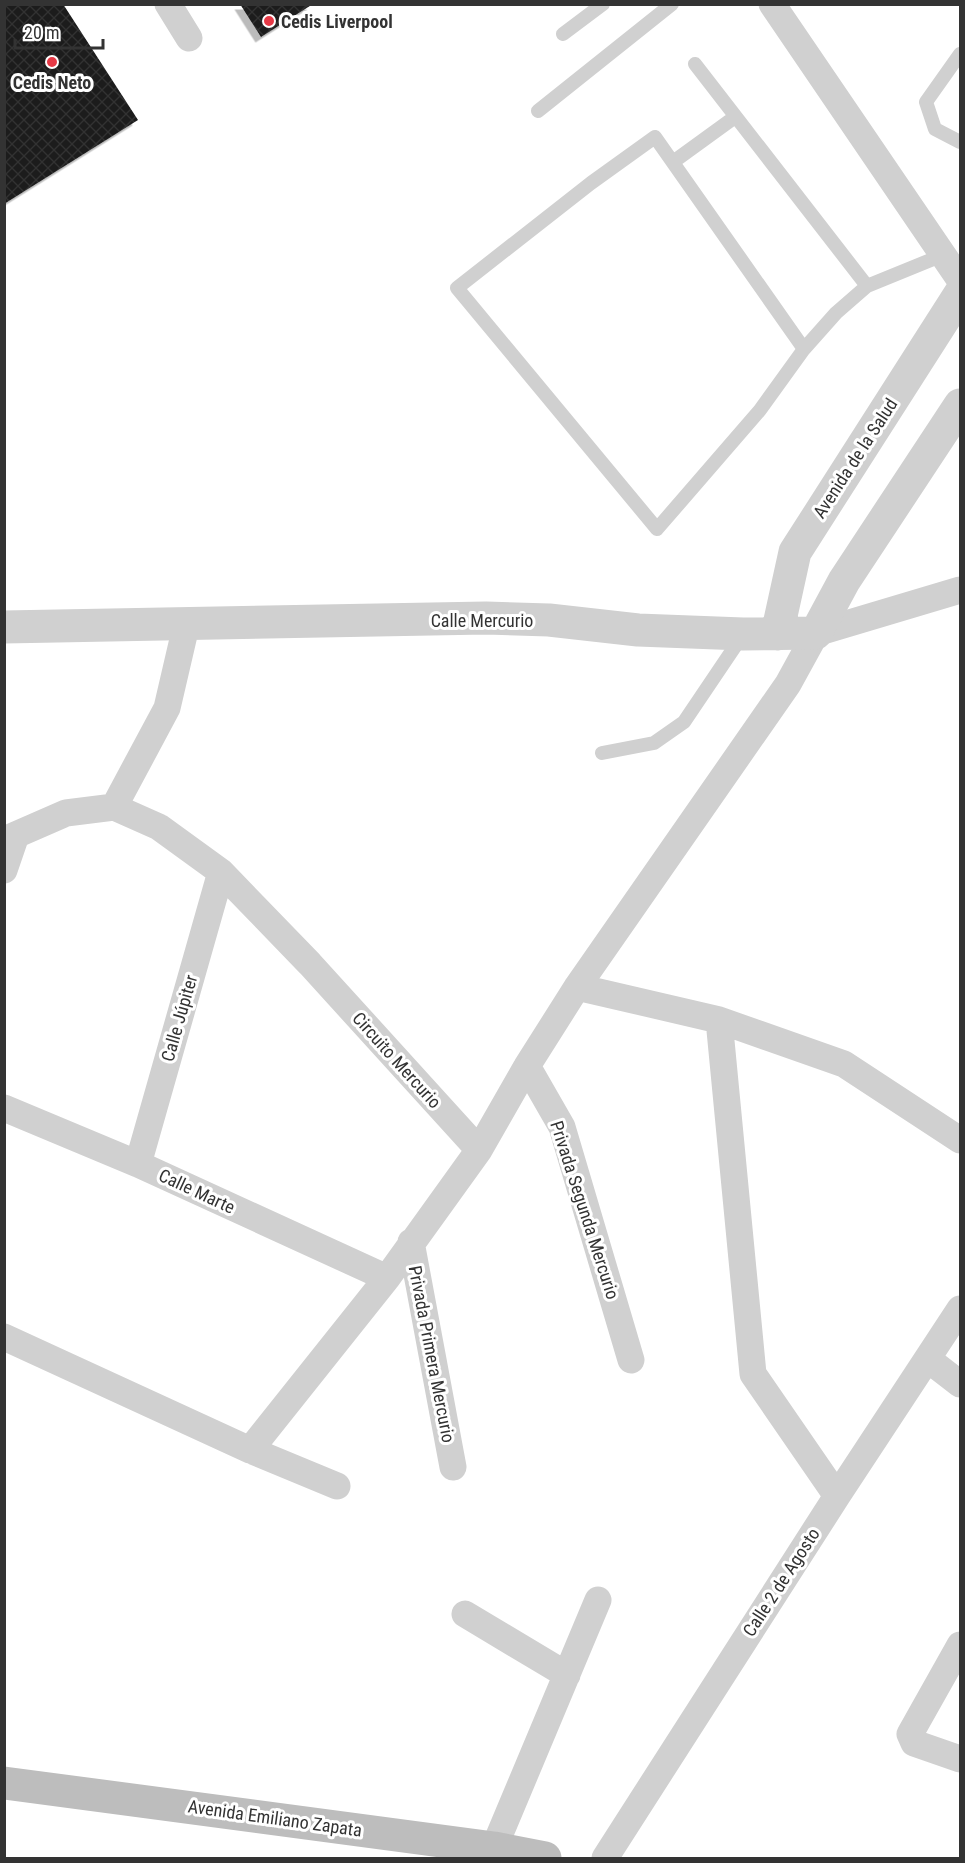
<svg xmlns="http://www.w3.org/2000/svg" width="965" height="1863" font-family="'Roboto Condensed',sans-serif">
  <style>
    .building { fill: url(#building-cross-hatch); filter: url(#shadow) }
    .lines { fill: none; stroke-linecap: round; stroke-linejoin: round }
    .service { stroke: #d0d0d0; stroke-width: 14 }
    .minor { stroke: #d0d0d0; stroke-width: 27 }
    .tertiary { stroke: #d0d0d0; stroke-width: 33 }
    .secondary { stroke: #bdbdbd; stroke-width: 33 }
    .poi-dot { fill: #e63946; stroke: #fff; stroke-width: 2 }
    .labels { text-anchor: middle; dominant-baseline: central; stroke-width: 6; stroke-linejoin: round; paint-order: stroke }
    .poi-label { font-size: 18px; font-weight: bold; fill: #333; stroke: #fff; text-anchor: start }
    .street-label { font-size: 18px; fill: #333; stroke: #fff }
  </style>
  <defs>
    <pattern id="building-cross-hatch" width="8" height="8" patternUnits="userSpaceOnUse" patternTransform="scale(1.5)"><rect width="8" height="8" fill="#1a1a1a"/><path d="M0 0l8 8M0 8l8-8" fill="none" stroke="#333"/></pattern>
    <filter id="shadow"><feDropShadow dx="-5.5" dy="5.5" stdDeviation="0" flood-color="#0004"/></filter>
  </defs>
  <rect width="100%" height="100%" fill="#fff"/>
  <!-- building -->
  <path class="building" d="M4,4H63L138,120L4,204Z
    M240,4H313L261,37Z"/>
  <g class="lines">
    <!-- service -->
    <path class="service" d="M563,34L603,4
      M960,54L926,102L935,129L960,142
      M695,64L867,286
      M538,111L672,4
      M673,162L735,117
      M804,349L655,137L591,183L457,288L657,529L760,410L804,349L836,313L867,286L943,255
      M602,753L654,743L684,722L742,636"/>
    <!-- minor -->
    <path class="minor" d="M168,4L189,38
      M772,4L960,280
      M114,807L167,708L187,622
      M4,840L66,813L114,807L159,827L221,872L310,964L479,1150
      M4,870L16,835
      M577,987L719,1020L844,1064L960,1140
      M719,1020L753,1374L837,1496
      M527,1066L562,1127L631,1360
      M4,1108L138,1164L387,1278
      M138,1164L221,872
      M411,1242L453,1467
      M4,1337L250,1450L337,1486
      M929,1360L960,1384
      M250,1450L387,1278L479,1150L527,1066L577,987L788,684L816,633L960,590
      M465,1614L567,1675
      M960,1645L910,1734L914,1743L960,1759
      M494,1848L598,1600
      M605,1858L837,1496L960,1309"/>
    <!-- tertiary -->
    <path class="tertiary" d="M4,627L486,618L549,620L638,630L743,634L816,633L844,581L960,405
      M777,634L795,552L960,294"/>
    <!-- secondary -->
    <path class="secondary" d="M4,1783L494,1848L545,1858"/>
  </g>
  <!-- markers -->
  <g class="poi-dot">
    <circle cx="269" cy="21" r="6"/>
    <circle cx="52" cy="62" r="6"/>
  </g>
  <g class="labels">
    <!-- poi labels -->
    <g class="poi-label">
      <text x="281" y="21">Cedis Liverpool</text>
      <text x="52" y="82" text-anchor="middle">Cedis Neto</text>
    </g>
    <!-- street labels -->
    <g class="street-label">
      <text transform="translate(855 458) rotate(-57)">Avenida de la Salud</text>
      <text x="482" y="620">Calle Mercurio</text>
      <text transform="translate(179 1018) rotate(-74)">Calle Júpiter</text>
      <text transform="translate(397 1060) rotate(48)">Circuito Mercurio</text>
      <text transform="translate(197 1191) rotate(25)">Calle Marte</text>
      <text transform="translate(585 1210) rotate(72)">Privada Segunda Mercurio</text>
      <text transform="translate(432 1354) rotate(79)">Privada Primera Mercurio</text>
      <text transform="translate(781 1582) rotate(-57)">Calle 2 de Agosto</text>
      <text transform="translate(275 1818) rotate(8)">Avenida Emiliano Zapata</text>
    </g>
  </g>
  <!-- border -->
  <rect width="965" height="1863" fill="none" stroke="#333333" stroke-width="12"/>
  <!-- scale -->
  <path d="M15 39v9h88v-9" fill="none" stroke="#333333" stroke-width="3"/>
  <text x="24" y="39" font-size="18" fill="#333333" stroke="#ffffff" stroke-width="4.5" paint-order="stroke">20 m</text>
</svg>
